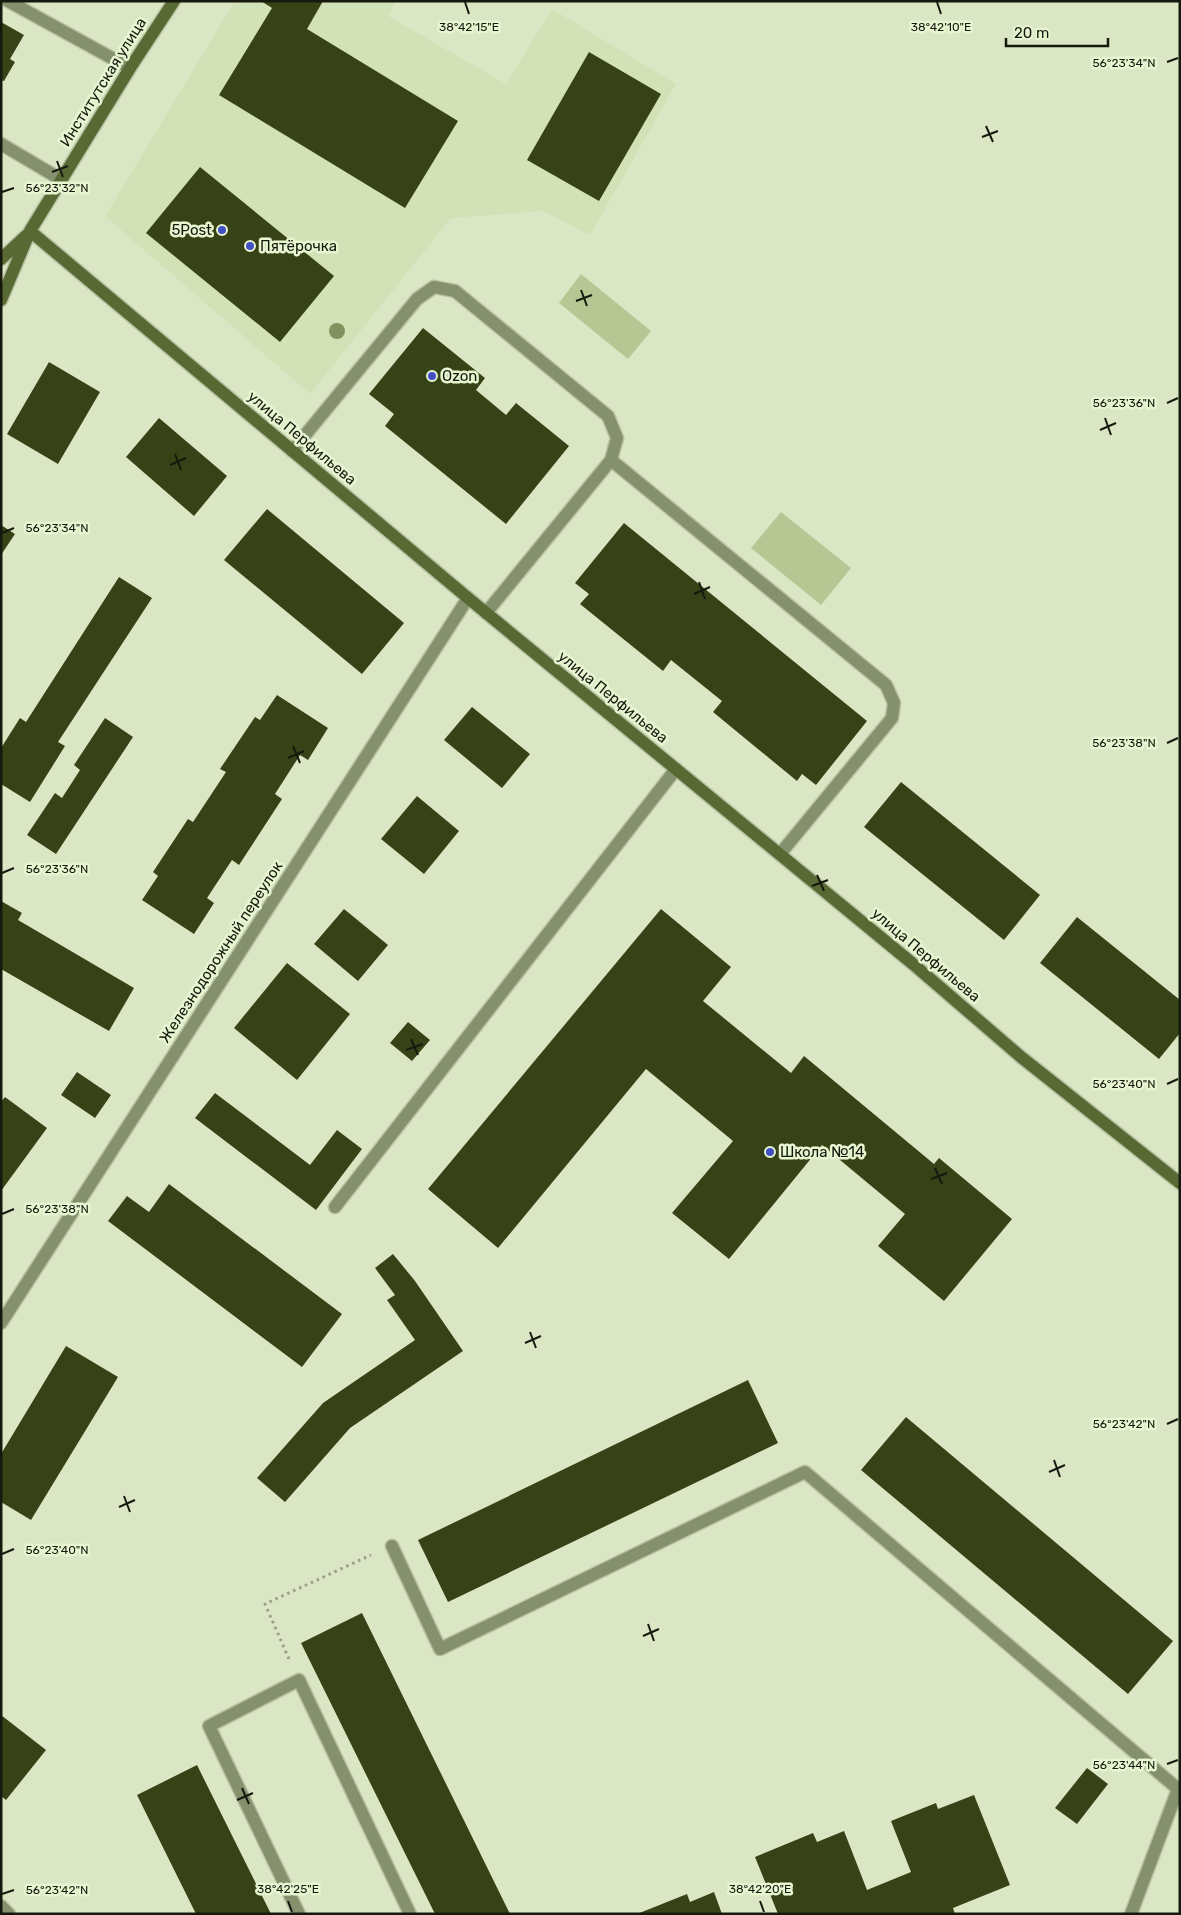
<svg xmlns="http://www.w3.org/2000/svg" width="1181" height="1915" font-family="Rubik,sans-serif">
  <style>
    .built { fill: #d2e1b6 }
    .green { fill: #b6c794 }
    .building { fill: #374316 }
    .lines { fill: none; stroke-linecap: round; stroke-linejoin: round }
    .lane-casing { stroke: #b8c2a3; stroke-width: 15 }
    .street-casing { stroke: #b8c2a3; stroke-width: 15 }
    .secondary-casing { stroke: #b8c2a3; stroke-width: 15 }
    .path { stroke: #97a085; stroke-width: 3; stroke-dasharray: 2.5 4; stroke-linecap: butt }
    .lane { stroke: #85906d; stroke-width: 12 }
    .street { stroke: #85906d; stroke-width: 12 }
    .secondary { stroke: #596934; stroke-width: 12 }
    .tree { fill: #83915e }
    .ticks { fill: none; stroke: #161a0e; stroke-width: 2 }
    .poi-dot { fill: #4250c4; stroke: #e8f5d1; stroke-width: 2 }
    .labels { text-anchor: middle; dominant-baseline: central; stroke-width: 5; stroke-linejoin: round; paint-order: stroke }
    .street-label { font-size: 15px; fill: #161a0e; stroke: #e8f5d1 }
    .poi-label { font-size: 15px; fill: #161a0e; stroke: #e8f5d1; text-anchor: start }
    .ticks-label { font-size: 12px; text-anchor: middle; fill: #161a0e; stroke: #e8f5d1; stroke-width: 5; stroke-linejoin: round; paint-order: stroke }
  </style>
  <rect width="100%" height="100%" fill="#dbe7c4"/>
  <!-- built -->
  <path class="built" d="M235,1H396L388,16L506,84L552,9L676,84L590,235L543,211L451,218L310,394L105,216Z"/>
  <!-- green -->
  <path class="green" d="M581,274L651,331L628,359L559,303Z
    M781,512L851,568L821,605L751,548Z"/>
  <!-- building -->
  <path class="building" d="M261,1H323L307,29L458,121L405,208L219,95L272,8Z
    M1,22L24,35L10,59L15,62L4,81L1,80Z
    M589,52L661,94L599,201L527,160Z
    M200,167L334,276L280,342L146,233Z
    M423,328L485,378L476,390L506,415L516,403L569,446L506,524L385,426L394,414L369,394Z
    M49,362L100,392L58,464L7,434Z
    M159,418L227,476L194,516L126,457Z
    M267,509L404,623L362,674L224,560Z
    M624,523L867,721L816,785L802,774L797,781L713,712L722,701L671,660L663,671L580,604L589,594L575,583Z
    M1,525L15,534L1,555Z
    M119,577L152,598L58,742L65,746L30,802L1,784V748L20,718L26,722Z
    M277,695L328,728L308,760L300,755L275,794L282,799L239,865L232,860L207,898L214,903L194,934L142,900L158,876L153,872L188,819L193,822L226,772L220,769L255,717L260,720Z
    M472,707L530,754L502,788L444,740Z
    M105,718L133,737L56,854L27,835L55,793L62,798L80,770L74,765Z
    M901,782L1040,895L1004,940L864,827Z
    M417,796L459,831L424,874L381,839Z
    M1,901L22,913L18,920L134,988L109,1031L1,969Z
    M344,909L388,945L358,981L314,944Z
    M661,909L731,967L703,1001L791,1073L804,1056L934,1164L939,1158L1012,1219L944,1301L878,1246L905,1214L822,1145L729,1259L672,1213L733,1141L646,1069L498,1248L428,1189Z
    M1077,917L1180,1000V1033L1159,1059L1040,963Z
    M287,963L350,1014L297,1080L234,1028Z
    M408,1022L430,1040L412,1061L390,1043Z
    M77,1072L111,1095L95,1118L61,1095Z
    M215,1093L310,1165L337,1130L362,1149L316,1210L195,1118Z
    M5,1097L47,1128L1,1191V1102Z
    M169,1184L342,1314L302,1367L108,1221L127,1196L149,1212Z
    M393,1254L415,1281L463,1351L350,1428L285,1502L257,1478L323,1403L415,1340L387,1300L395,1295L375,1268Z
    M66,1346L118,1377L31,1520L1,1502V1454Z
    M748,1380L778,1443L448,1602L418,1540Z
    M906,1417L1173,1641L1128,1694L861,1470Z
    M362,1613L510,1914H435L301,1643Z
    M1,1715L46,1750L6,1800L1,1796Z
    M197,1765L271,1914H196L137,1795Z
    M1087,1768L1108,1784L1077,1824L1055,1808Z
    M974,1795L1010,1885L953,1908L955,1914H778L755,1857L813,1833L817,1842L844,1831L867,1890L911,1872L891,1821L936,1803L938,1809Z
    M714,1892L722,1914H637L687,1894L690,1902Z"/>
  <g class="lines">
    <!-- lane casing -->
    <g class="lane-casing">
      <path id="lane" d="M8,1L130,68
        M292,451L417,299L434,287L455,291L608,416L617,438L611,460L486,613
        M611,460L886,685L894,703L892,718L780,854
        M335,1207L676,769
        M392,1546L440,1649L805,1472L1178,1789L1131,1914
        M299,1914L209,1726L299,1680L410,1914"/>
    </g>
    <!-- street casing -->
    <g class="street-casing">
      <path id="street" d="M1,144L62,180
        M1,1323L468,598
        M1,1906L9,1914"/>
    </g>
    <!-- secondary casing -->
    <g class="secondary-casing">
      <path id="secondary" d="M30,231L468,598L913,964L1021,1057L1180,1183
        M1,259L27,235
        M1,300L30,231L130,68L174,1"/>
    </g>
    <!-- path -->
    <path class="path" d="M289,1659L265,1604L371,1555"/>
    <!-- lane -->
    <use href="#lane" class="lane"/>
    <!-- street -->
    <use href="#street" class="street"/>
    <!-- secondary -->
    <use href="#secondary" class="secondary"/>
  </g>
  <!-- trees -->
  <circle class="tree" cx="337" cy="331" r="8"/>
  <!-- ticks -->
  <path class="ticks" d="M465,2L469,14M937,2L941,14M1167,62L1178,58M986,126L993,142M982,137L998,131M57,161L63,177M52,172L68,166M2,192L14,188M581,290L587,306M576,301L592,295M1167,403L1178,398M1105,418L1111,435M1100,430L1116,423M175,454L181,470M170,465L186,458M2,533L14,528M699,582L705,599M694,594L710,587M1167,743L1178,738M293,746L300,763M288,758L304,751M2,873L14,868M817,875L824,891M812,886L828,880M411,1039L418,1055M406,1050L423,1044M1167,1084L1178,1079M935,1168L942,1184M931,1179L947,1173M2,1214L14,1209M530,1332L536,1348M525,1343L541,1336M1167,1424L1178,1419M1054,1460L1060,1477M1049,1472L1065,1465M124,1496L130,1512M119,1507L135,1500M2,1554L14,1549M648,1624L654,1641M643,1636L659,1629M1167,1764L1178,1760M242,1788L249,1804M237,1800L253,1793M2,1894L14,1890M288,1901L292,1912M760,1901L764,1912"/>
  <!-- markers -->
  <g class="poi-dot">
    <circle cx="222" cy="230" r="5"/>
    <circle cx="250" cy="246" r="5"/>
    <circle cx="432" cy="376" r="5"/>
    <circle cx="770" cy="1152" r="5"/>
  </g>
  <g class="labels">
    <!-- street labels -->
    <g class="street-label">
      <text transform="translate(103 82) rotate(-58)">Институтская улица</text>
      <text transform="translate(302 438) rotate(40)">улица Перфильева</text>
      <text transform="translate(613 697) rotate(39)">улица Перфильева</text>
      <text transform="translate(221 952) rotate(-57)">Железнодорожный переулок</text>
      <text transform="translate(926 955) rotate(40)">улица Перфильева</text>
    </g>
    <!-- poi labels -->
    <g class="poi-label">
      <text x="212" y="230" text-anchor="end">5Post</text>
      <text x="260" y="246">Пятёрочка</text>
      <text x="442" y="376">Ozon</text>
      <text x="780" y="1152">Школа №14</text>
    </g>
  </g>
  <g class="ticks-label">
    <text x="469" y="31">38°42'15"E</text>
    <text x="941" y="31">38°42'10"E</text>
    <text x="1124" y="67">56°23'34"N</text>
    <text x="57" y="192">56°23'32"N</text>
    <text x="1124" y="407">56°23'36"N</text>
    <text x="57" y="532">56°23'34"N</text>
    <text x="1124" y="747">56°23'38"N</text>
    <text x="57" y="873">56°23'36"N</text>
    <text x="1124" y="1088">56°23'40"N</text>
    <text x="57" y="1213">56°23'38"N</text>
    <text x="1124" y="1428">56°23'42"N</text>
    <text x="57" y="1554">56°23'40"N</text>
    <text x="1124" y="1769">56°23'44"N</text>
    <text x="288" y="1893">38°42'25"E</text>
    <text x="760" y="1893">38°42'20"E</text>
    <text x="57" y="1894">56°23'42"N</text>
  </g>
  <!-- border -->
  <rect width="1181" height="1915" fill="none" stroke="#161a0e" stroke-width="5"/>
  <!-- scale -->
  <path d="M1006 38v8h102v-8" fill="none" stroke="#161a0e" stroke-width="2.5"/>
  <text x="1014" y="38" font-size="15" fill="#161a0e" stroke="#e8f5d1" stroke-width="4" paint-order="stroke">20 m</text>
</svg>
